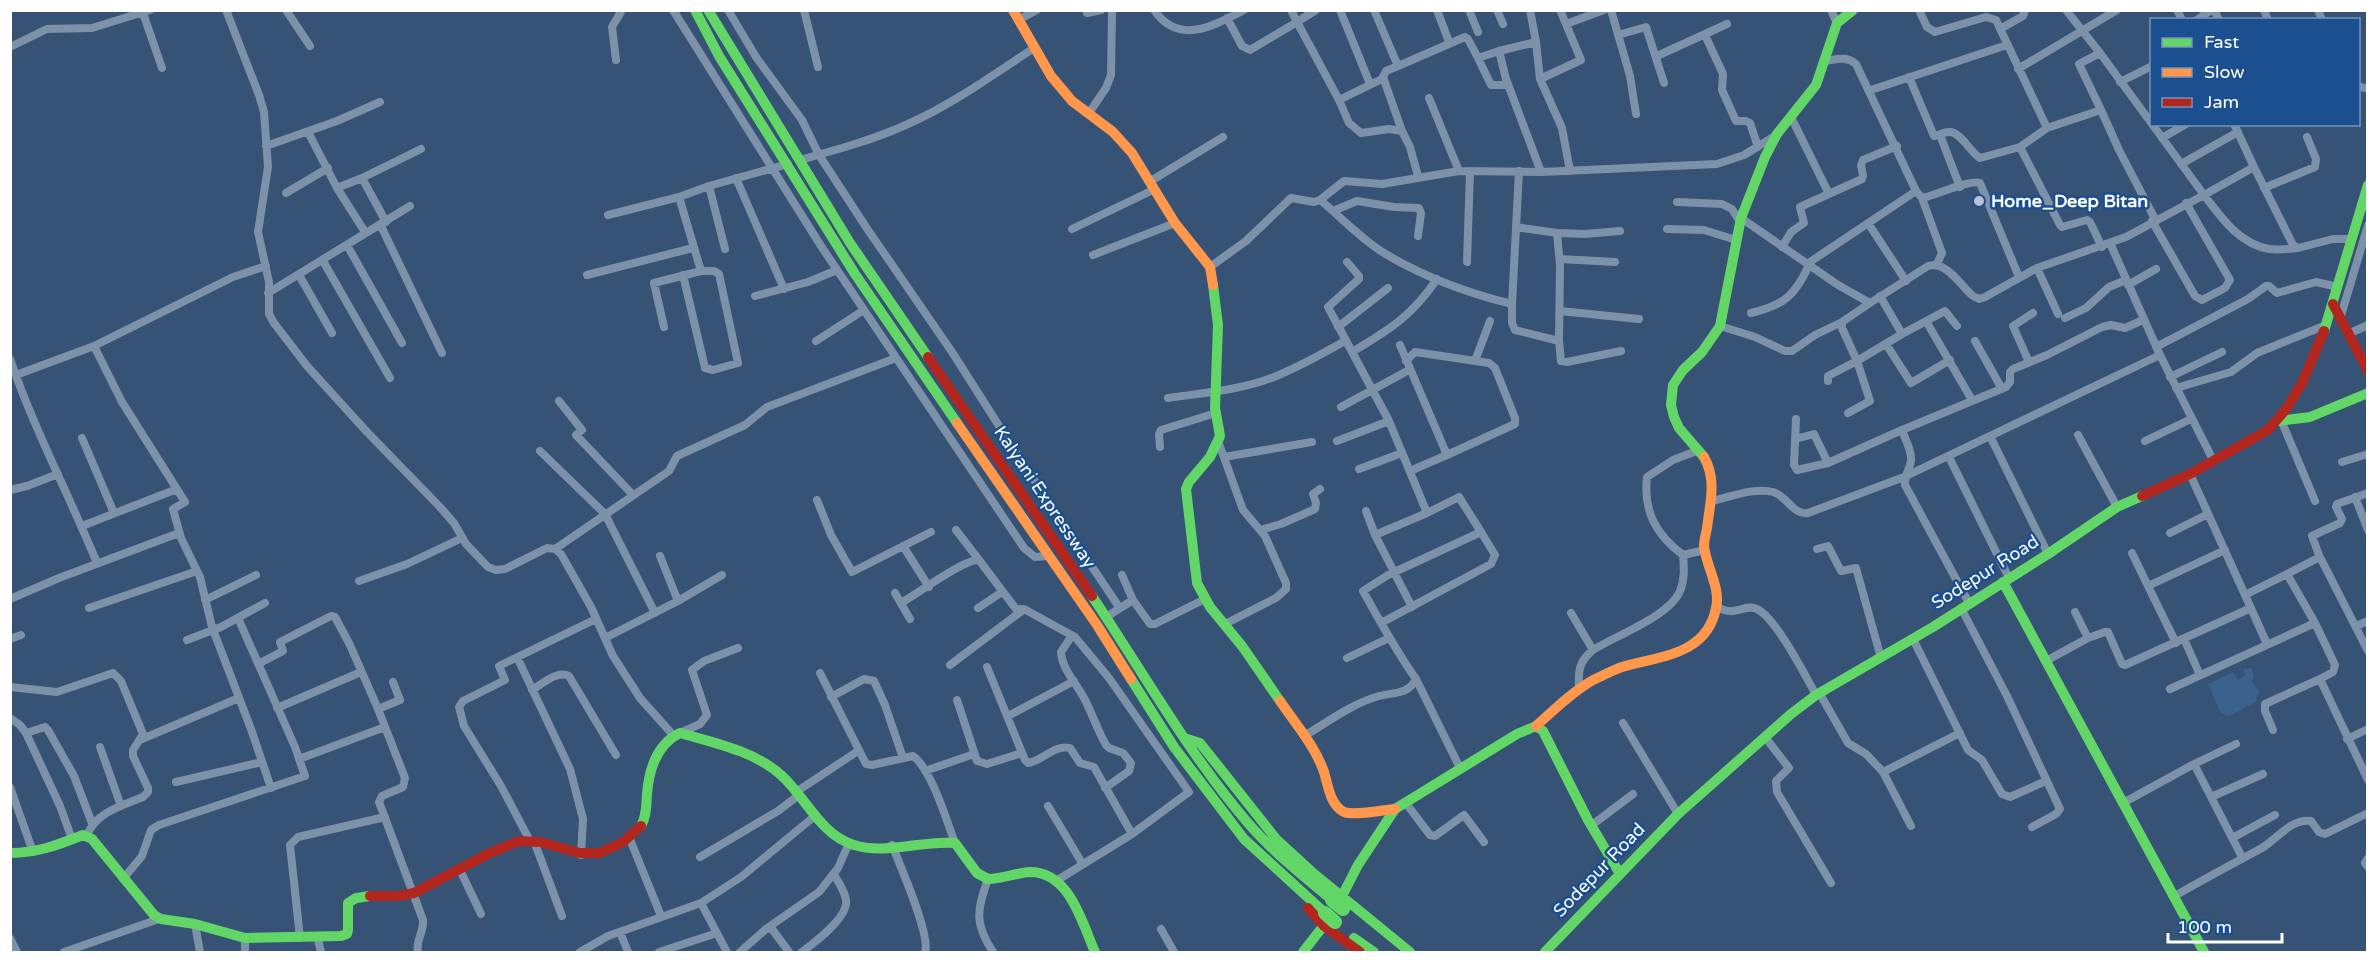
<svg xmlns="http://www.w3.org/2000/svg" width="2378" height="963" font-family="'Varela Round',sans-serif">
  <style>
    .water { fill: #3b618d }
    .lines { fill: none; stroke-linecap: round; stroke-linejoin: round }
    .street { stroke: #7d92a8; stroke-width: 8 }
    .fast { stroke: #63d668; stroke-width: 10 }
    .slow { stroke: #ff974d; stroke-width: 10 }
    .jam { stroke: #b3261e; stroke-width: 10 }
    .fast-bridge { stroke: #63d668; stroke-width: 14 }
    .poi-dot { fill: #b9c2ce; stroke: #1b4f8f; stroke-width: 2 }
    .labels { text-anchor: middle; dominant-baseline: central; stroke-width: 5; stroke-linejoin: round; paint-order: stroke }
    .poi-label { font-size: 18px; font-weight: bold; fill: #fff; stroke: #1b4f8f; text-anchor: start }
    .street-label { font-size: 18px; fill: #fff; stroke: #1b4f8f }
  </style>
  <rect width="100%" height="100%" fill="#365274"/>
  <!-- water -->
  <path class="water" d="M2251,668L2254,675L2252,681L2259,691L2255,702L2228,717L2220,712L2208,684L2233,672L2238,680L2246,674L2243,669Z"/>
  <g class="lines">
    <!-- street -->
    <path class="street" d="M226,10L259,95L264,112L268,167L258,232L269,282V314L274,323L307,366L367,432L440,507L454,523L466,544L488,567L496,570L505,569L547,548L555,549L561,554L591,607L613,656L640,698L673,735
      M286,10L310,46
      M673,10L821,246L1024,548L1035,557L1049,556
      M728,10L756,57L802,120L819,155L866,227L952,352L1022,462L1119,607
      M804,10L818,67
      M1086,10L1087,13L1101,10
      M1154,10C1179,46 1213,26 1244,10
      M1316,10L1297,22L1339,100
      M1340,10L1370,84
      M1374,10L1398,66L1386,71L1382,79L1339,100L1349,123L1361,133L1389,129L1402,131L1410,147L1418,176
      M1437,10L1449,42
      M1469,10L1478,32
      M1497,10L1503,24
      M1530,10L1536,42L1540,79L1562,128L1570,171
      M1560,10L1566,24
      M1611,10L1630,76L1636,114
      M1831,10L1837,23
      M1919,10L1927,27L1935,32L1986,17L1996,20L2047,128L2101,110L2079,64L2100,53
      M2066,10L2100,53L2152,124
      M2177,10L2182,20
      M2214,10L2219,20
      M2264,10L2268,20
      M2318,10L2322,20
      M143,13L162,68
      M1227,18L1242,46L1250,50L1297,22L1291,10
      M1018,20L1037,10
      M2197,20L2211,10
      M2000,29L2023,16L2025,10
      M1618,35L1646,27L1664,83
      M1705,35L1723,74L1722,90L1736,121H1746L1750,123L1758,147
      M1536,42L1499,51L1506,79L1541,172
      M10,47L47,29L92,28L150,10
      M1657,56L1727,24
      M1478,58L1491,85H1508
      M616,60L612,27L622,10
      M1826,61C1838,59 1846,56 1856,64L1916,191L1922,198C1936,195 1971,179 1980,183L2019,277
      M1398,66L1465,37L1468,39L1478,58L1499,51
      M2018,69L2117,10
      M1383,77L1402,131
      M1909,77L1934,136C1939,135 1944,132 1949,132C1960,131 1970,152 1980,158L2020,147
      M1540,79L1581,60L1566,24L1604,10
      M2120,82L2152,66
      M2358,86L2368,89
      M1871,90L2007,45
      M1429,98L1459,171
      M2101,110L2119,150L2155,219
      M1089,113L1106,88L1111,75L1112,10
      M1791,117L1829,194
      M2152,124L2204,195L2254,167L2293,245L2298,248L2333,239H2352
      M2234,124L2254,167
      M2047,128L2020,147L2060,225L2062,227L2087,220L2090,222L2102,247
      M308,132L337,188L365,232
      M1940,135L1960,187
      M2162,138L2186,124
      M266,146L337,121L380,102
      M800,160C836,150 873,140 908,124C953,104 993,75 1034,48
      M2181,164L2238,132
      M362,178L386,222
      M736,178L784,289
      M1149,182L1223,137
      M337,188L362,178L421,149
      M2264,188L2315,167L2316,159L2307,137
      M286,193L328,168
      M1922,198L1942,253L1937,264
      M1320,200C1341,217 1361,239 1384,253C1424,277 1467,293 1512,304L1519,171
      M1677,202L1722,204L1732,209L1740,222
      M1333,211L1357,201L1394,207L1419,208L1421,213L1418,236
      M608,215L679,197
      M1741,218L1838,285L1870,303L1928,266C1947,261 1960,285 1973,296L1979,299L1985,297L2037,268L2126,237L2204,195C2221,217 2239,244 2269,249C2278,250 2289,249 2298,248
      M2152,221L2195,296L2202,300L2225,288L2230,280L2186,203
      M1868,223L1906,281
      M380,224L442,353
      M1516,227L1557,233L1560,265L1559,341L1561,361L1567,362L1621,351
      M1072,229L1153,190
      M1667,229L1704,230L1736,240
      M1557,233L1585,234L1620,231
      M2110,243L2160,355L2213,460
      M347,245L402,343
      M1782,247L1791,232L1804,223L1800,207L1862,179L1863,176L1861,165L1863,160L1897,146
      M725,249L709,186L788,164
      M1093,255L1175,223
      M1560,259L1615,262
      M323,261L390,378
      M1347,262L1359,276V279L1328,307L1389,421L1427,513L1459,497L1481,532
      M1467,262L1470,171
      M1807,264L1916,191
      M1210,267L1246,241L1291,198L1314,202L1320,200L1344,181L1382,184L1459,171L1541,172L1717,164L1744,155L1775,136
      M2037,268L2058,314
      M299,275L332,333
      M587,275L693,248
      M683,275L705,368L713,370L738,363L719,274L714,271H701L679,197L709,186
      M2128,285L2156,269
      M268,293L410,206
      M755,296L808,282L837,270
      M1880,296L1902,334
      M1870,303L1842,322V328L1857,361L1902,334L1945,311L1957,326
      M1512,304V323L1515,330L1559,341
      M1560,311L1639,319
      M1751,313C1784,305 1795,296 1809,265
      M2065,318L2086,308L2109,287L2126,280
      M2340,319L2368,225
      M1926,321L1972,400
      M1720,326L1755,337L1785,351H1792L1815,335L1842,322
      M664,327L654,283L701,271
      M1338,327L1388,288
      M2348,334L2368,325
      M816,341L864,310
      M1975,341L2002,389
      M1886,344L1911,383L1950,360
      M1400,345L1447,455L1410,471
      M94,346L122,402L185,502L173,509L181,538L200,577L212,627L216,629L221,627L265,603
      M2156,347L2248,299L2266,286H2269L2277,293L2316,282L2338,287
      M1352,352C1389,330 1412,316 1437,279
      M10,359C34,429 69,495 97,563
      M1406,361L1415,352L1489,363L1495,368L1515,418V424L1447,455
      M1475,361L1490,321
      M2029,362L2013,326L2033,313
      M16,375L94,346L233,277L266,266
      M2170,377L2222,352
      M1828,381V376L1857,361L1870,401L1848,413
      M2176,388L2231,372L2257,353L2326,325
      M1168,398C1203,393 1241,390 1274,377C1299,367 1322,354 1345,341
      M559,401L582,430L576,435L633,495
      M1341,407L1409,370
      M1796,419L1794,465L1797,470L1828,463L1902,430C1905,439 1912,451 1911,460C1910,470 1904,475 1905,485L1969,603
      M2281,420L2315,501
      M1902,430L2006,387L2010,382V372L2013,369L2047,355L2102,327L2111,325L2125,328L2143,320
      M2078,435L2117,507
      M1990,436L2048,554
      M82,438L114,513
      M1795,439L1814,434L1828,463
      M1218,441L1243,510L1265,536L1286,583V589L1276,598L1225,624
      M1337,441L1389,421
      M2145,441L2191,419
      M1160,447L1159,434L1161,430L1216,413
      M540,451L605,514L655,613
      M1224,457L1312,442
      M1949,457L2009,578
      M2342,462L2368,454
      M1359,469L1402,453
      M2190,474L2245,595L2287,574L2315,623L2335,665L2333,672L2320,679L2368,780
      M10,490L27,486L58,474
      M2355,497L2368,530
      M817,500L831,535L852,572L931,532
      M1712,501C1730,497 1755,487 1773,492C1787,496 1794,516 1808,513L1904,477L2160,355
      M1366,511L1375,535L1412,607
      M82,526L177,489
      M956,530L979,560
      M1260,530L1281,524L1315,509L1316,503L1313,494L1320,489
      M2170,533L2208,514
      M1375,535L1427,513
      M903,546L929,587
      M555,549L669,471L677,456L745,425L767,407L896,358
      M1817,549L1828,546L1841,571L1856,568L1881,658
      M2132,553L2148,586L2225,550
      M1683,555L1705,550
      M660,556L678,601
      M2320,558L2312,536L2340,523L2342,519L2336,507L2337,504L2368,493
      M2287,574L2318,558L2321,559L2368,651
      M1122,575L1133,600L1150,624H1155L1205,599
      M359,581L407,564L462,538
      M2148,586L2176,643
      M895,593L910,619
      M2245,595L2267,644
      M10,599L59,578L179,533
      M205,600L256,575
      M901,603C917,594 964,559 979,560L1016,609H1024L1075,637L1109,678L1189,792L1132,834L1056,881
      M1717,607C1737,618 1744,603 1757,609C1776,618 1805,675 1816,695
      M89,608L197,571
      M978,608L1002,592
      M1961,608L2007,696L2060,809L2056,814L2032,827
      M2075,612L2088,638L2105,632H2108L2122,664L2125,665L2251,608
      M1571,613L1593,650C1615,636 1670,616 1680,591C1685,579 1684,567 1683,555C1656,535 1643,511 1647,477L1673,460L1699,450
      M1106,617L1133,600
      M2356,626L2368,621
      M212,627L251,729L271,788
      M1071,637L1061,652C1062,669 1076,683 1084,698C1092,713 1097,729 1106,745L1109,748L1123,753L1131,763L1129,771L1105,788
      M605,638L678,601L722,575
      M10,639L21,635
      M1913,639L1968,750L1982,760L2002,794L2010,797L2046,781
      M2184,639L2200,675
      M187,640L213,630
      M517,657L570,769L583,819L581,855
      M1347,658L1389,638
      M2046,661L2088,638
      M258,664L283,651L280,642L331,616L335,617L350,645L378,709L405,778L403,787L382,796L379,802L423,920C424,933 415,941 418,952
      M950,665L1023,610
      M987,667L1025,760L1028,763C1042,761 1055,744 1070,748L1080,763L1094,767L1132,834
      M820,673L866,764L872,765L913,756C931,768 947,822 955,843
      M1416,679L1460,768
      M10,687L57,692L113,673L121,681L143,734L133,750V756L148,788V792L143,797C121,806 97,812 87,835
      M1579,689C1578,671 1579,661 1593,650
      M2170,689L2315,623
      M532,690C542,684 557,670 569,676L616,755
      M1820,694L1848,743L1866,754L1883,772L1911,826
      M831,697L864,679L874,681L885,705L903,758
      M957,700L977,761L987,764L1022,753
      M277,708L361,672
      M378,709L400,700L393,682
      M1008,716L1074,681
      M10,718L20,725L26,733L60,806L72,839
      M1623,723L1678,814
      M2273,730L2265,711V704L2320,679
      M26,733L45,727L48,730L74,776L92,823
      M680,733L700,724L707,715L692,670L704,661L738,648
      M1304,736C1328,722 1353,703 1379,696C1394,692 1408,695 1416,679C1396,651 1380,621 1363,591L1388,575L1481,532L1495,555L1491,564L1381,623
      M1765,737L1789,768L1776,781L1777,792L1831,883
      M142,739L239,698
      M2347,739L2368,729
      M100,747L121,806
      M299,759L385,727
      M2194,764L2242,857
      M925,771L974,754
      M1883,772L1960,733
      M176,782L262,762
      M10,787L33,852
      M796,792L858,751
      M2211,797L2263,774
      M1405,802L1430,835L1435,836L1464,815L1484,842
      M2123,803L2194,764L2236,744
      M1048,806L1082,863
      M1592,825L1633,794
      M629,837L661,916
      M2232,838L2275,815
      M529,839L501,786L464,726L459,707L463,701L505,680L499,666L596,619
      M534,841L562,916
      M892,845C900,865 931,936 925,952
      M700,857L778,811L799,795
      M2368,858L2365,863L2368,867
      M460,870L481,914
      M123,879L142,856L151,830L159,825L305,776L295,747L238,618
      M988,879C977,910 974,923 993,952
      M2173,897C2202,880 2231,865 2260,849C2276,841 2290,818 2311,821L2319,832L2325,834L2368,813
      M701,903L727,952
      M195,924L200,952
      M766,929H772L789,952
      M1161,929L1174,952
      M620,932L628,952
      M317,936L321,952
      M10,938L17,952
      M300,938L290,845L298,837L385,817
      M64,952L159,919
      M245,952V938
      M580,952L608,936L701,903L741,877L816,815
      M659,952L717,933
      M740,952L766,929L819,892L838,868L849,843
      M802,952C814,943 849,917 846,900C845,891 838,882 834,874"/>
    <!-- fast -->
    <path class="fast" d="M695,10L719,56L855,274L957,423
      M708,10L850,243L928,357
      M1213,285L1218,325L1215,408L1220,436L1210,457L1189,482L1186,489L1197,583L1210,607L1242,646L1280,701
      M2324,331L2368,185
      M2278,421L2310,417L2368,393
      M1704,457L1679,428L1674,417L1671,405L1673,385L1683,370L1702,352L1720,326L1741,218L1765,157L1777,134L1816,85L1837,23L1853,10
      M2003,582L2204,952
      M1092,596C1143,672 1188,753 1248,823C1272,851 1303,876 1332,900
      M1131,679L1174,747L1244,839L1325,913
      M1184,738L1200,743L1277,840L1312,872L1410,952
      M641,826C647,816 646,805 647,794C649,769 657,744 680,733C715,743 754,751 781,775C806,797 820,835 854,845C886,855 922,840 955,843L977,873L988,879C1002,879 1016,873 1030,872C1070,872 1082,923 1095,952
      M10,853C37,853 58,845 83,835L92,839L154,915L161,919L195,924L245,938L341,936L347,934L348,930V903L356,898L370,896
      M1339,902L1358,865L1395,809L1517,734L1536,726L1543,731L1588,820L1620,874
      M1354,938L1374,952
      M1303,952L1328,920
      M1545,952L1678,814L1791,714L1816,695L1933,627L2048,554L2117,507L2142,496"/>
    <!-- slow -->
    <path class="slow" d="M1013,10L1051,76L1072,101L1113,132L1132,153L1175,223L1210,267L1213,285
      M957,423L1097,625L1131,679
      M1280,701C1295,723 1315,746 1324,772C1328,785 1330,805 1344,812C1355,816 1383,810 1395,809
      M1536,726C1554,710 1572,692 1593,680C1602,676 1613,670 1622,667C1660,656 1707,655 1716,608C1721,588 1706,566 1704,546C1704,540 1706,534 1707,528C1710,503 1717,480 1704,457"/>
    <!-- jam -->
    <path class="jam" d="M2333,304L2368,371
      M928,357L1092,596
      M2142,496L2190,474L2268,430L2287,408L2303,381L2324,331
      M370,896H399L414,893L490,853L519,841L540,842L580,853H600L623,842L641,826
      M1308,908L1324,926L1360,952"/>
    <!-- fast-bridge -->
    <path class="fast-bridge" d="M1332,900L1343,909
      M1325,913L1335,922"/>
  </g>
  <!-- markers -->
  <circle class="poi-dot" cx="1979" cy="201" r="6"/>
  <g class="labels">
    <!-- poi labels -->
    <g class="poi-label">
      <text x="1991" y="201">Home_Deep Bitan</text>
    </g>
    <!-- street labels -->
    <g class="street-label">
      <text transform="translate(1045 497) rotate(56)">Kalyani Expressway</text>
      <text transform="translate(1985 572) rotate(-32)">Sodepur Road</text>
      <text transform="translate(1599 870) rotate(-46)">Sodepur Road</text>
    </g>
  </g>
  <!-- border -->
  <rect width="2378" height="963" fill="none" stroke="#ffffff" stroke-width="24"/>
  <!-- legend -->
  <rect x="2150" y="18" width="210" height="108" fill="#1b4f8f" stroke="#7695bc" stroke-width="1.5"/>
  <rect x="2162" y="38" width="30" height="9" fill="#63d668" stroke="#7695bc" stroke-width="1.5"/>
  <text x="2204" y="48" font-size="18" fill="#ffffff">Fast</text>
  <rect x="2162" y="68" width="30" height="9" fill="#ff974d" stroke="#7695bc" stroke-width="1.5"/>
  <text x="2204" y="78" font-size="18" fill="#ffffff">Slow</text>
  <rect x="2162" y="98" width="30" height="9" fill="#b3261e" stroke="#7695bc" stroke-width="1.5"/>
  <text x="2204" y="108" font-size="18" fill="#ffffff">Jam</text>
  <!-- scale -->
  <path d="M2168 933v9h114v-9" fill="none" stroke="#ffffff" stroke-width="3"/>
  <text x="2177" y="933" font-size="18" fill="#ffffff" stroke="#1b4f8f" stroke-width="4.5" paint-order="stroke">100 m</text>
</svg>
